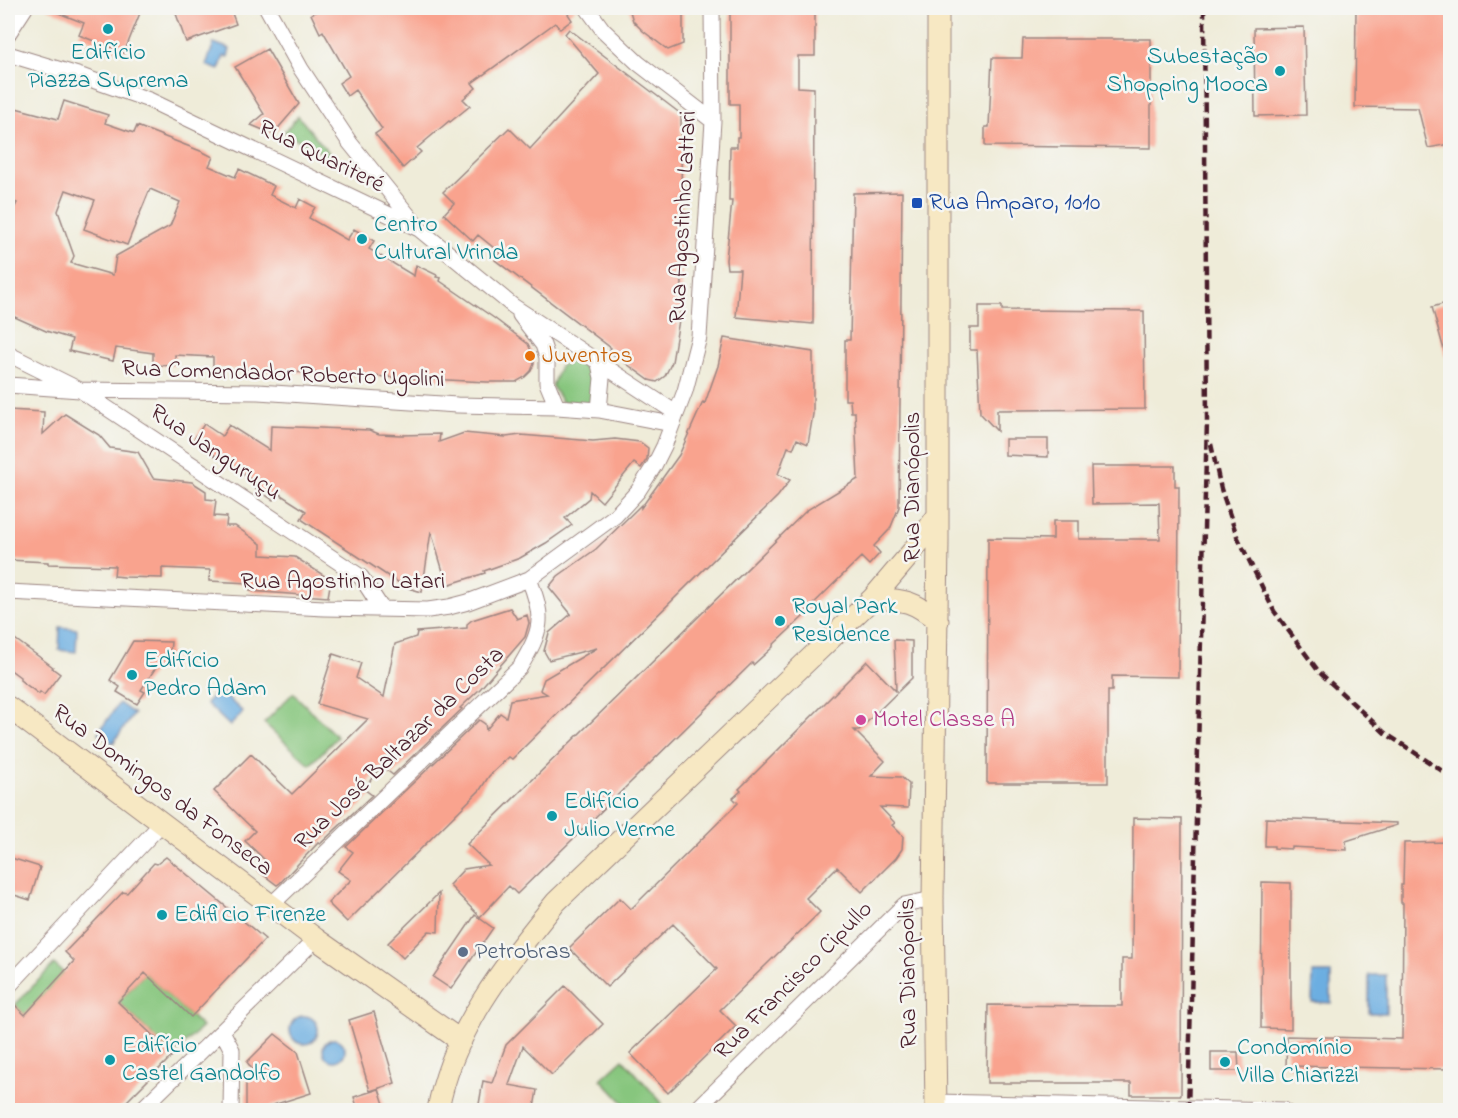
<svg xmlns="http://www.w3.org/2000/svg" width="1458" height="1118" font-family="'Indie Flower',sans-serif">
  <style>
    .green { fill: #87c67e; stroke: #687254; stroke-width: 1.5 }
    .water { fill: #6caee1; stroke: #5b6686; stroke-width: 1.5 }
    .building { fill: #f9a38e; fill-rule: evenodd }
    .lines { fill: none; stroke-linecap: round; stroke-linejoin: round }
    .street-casing { stroke: #9c8682; stroke-width: 17 }
    .secondary-casing { stroke: #9c8682; stroke-width: 23 }
    .street { stroke: #fff; stroke-width: 15 }
    .secondary { stroke: #f7e8c3; stroke-width: 21 }
    .rail { stroke: #4a1f2b; stroke-width: 4.5; stroke-dasharray: 9 4.5; stroke-linecap: butt }
    .culture-dot { fill: #0f9aa8; stroke: #f6f6f2; stroke-width: 2 }
    .transit-dot { fill: #1a4fb4; stroke: #f6f6f2; stroke-width: 2 }
    .food-dot { fill: #e8710a; stroke: #f6f6f2; stroke-width: 2 }
    .hotel-dot { fill: #d1479c; stroke: #f6f6f2; stroke-width: 2 }
    .service-dot { fill: #5c6f8a; stroke: #f6f6f2; stroke-width: 2 }
    .labels { text-anchor: middle; dominant-baseline: central; stroke-width: 5; stroke-linejoin: round; paint-order: stroke }
    .culture-label { font-size: 24px; fill: #0d838f; stroke: #f6f6f2; text-anchor: start }
    .street-label { font-size: 24px; fill: #4a1f2b; stroke: #f6f6f2 }
    .transit-label { font-size: 24px; fill: #164399; stroke: #f6f6f2; text-anchor: start }
    .food-label { font-size: 24px; fill: #c56008; stroke: #f6f6f2; text-anchor: start }
    .hotel-label { font-size: 24px; fill: #b23c85; stroke: #f6f6f2; text-anchor: start }
    .service-label { font-size: 24px; fill: #4e5e75; stroke: #f6f6f2; text-anchor: start }
  </style>
  <rect width="100%" height="100%" fill="#f6f6f2"/>
  <filter id="ink" filterUnits="userSpaceOnUse"><feTurbulence type="fractalNoise" baseFrequency=".0167" numOctaves="2"/><feDisplacementMap in="SourceGraphic" scale="12" xChannelSelector="R" yChannelSelector="G"/><feConvolveMatrix kernelMatrix="1 2 1 2 8 2 1 2 1" color-interpolation-filters="sRGB"/></filter>
  <filter id="wash" filterUnits="userSpaceOnUse"><feTurbulence type="fractalNoise" baseFrequency=".008" numOctaves="4" result="noise"/><feDisplacementMap in="SourceGraphic" scale="24" xChannelSelector="R" yChannelSelector="G"/><feGaussianBlur stdDeviation="1.35" result="paint"/><feColorMatrix in="noise" values="0 0 0 0 0 0 0 0 0 0 0 0 0 0 0 0 0 1.4 0 .05"/><feComposite in="paint" operator="in"/></filter>
  <g filter="url(#wash)">
    <rect width="100%" height="100%" fill="#efecd9"/>
    <!-- green -->
    <path class="green" d="M298,116L336,161L284,132Z
      M574,361L593,371L597,376L595,405L562,402L552,386L560,366Z
      M293,693L337,737L310,765L264,723Z
      M54,964L64,973L25,1015L15,1005Z
      M145,973L202,1027L173,1055L118,1002Z
      M623,1059L662,1103L654,1110H630L601,1079Z"/>
    <!-- water -->
    <path class="water" d="M214,43L230,49L228,57L224,56L219,70L206,65Z
      M60,627L77,629L76,652L59,650Z
      M219,690L243,712L230,726L206,703Z
      M119,703L134,714L113,743L98,733Z
      M1313,973H1331V1003L1312,1002Z
      M1369,975H1386V1013H1369Z
      M290 1030a14 14 0 1 1 28 0a14 14 0 1 1-28 0Z
      M323 1050a11 11 0 1 1 22 0a11 11 0 1 1-22 0Z"/>
    <g id="blocks">
      <!-- building -->
      <path class="building" d="M174,8H230L236,24L186,42Z
        M323,8H576L568,14L572,20L560,29L555,23L472,83L476,88L463,99L470,106L450,122L449,121L417,148L421,152L403,168L375,134L382,129L355,90L347,96L339,83L349,76L323,31L320,33L311,14Z
        M629,8H683V44L668,50L643,31L633,21Z
        M730,8H815V56H798V87L814,88L813,324L736,317L740,269H727L726,260L732,201H729L730,147H737V137H739V104H730Z
        M1356,8H1450V144L1428,148L1418,108L1355,107Z
        M48,9V8H142L124,53L79,35L84,23Z
        M1304,27L1306,115L1255,116L1254,28Z
        M569,29L681,114L682,302L672,362L665,376L657,382L649,380L609,351L611,348L495,260L500,253L478,235L473,241L444,214L454,203L443,192L509,128L530,149L599,74L565,34Z
        M1023,39H1151V148L985,146V127H989L992,58H1022Z
        M267,49L299,104L273,134L251,125L264,114L235,67Z
        M64,101L108,115L105,123L134,133L137,126L203,152L213,157L209,166L235,177L239,169L274,186L270,195L296,208L300,199L315,207L309,218L347,240L354,229L374,241L369,249L414,276L416,265L437,275L436,277L441,278L440,281L494,318L528,344L533,355L534,364L531,371L525,377L516,382H487L213,368V357L175,355V366L153,365V353L116,348L113,361L69,351L72,339L46,331L8,314V240L15,227L8,223V221L17,203L8,200V106L58,119ZM150,189L180,202L170,226L116,256L113,275L71,263L74,256L58,211L66,190L95,200L84,229L127,245Z
        M902,192L899,507L890,529L874,546L880,553L869,565L861,557L803,614V617L773,645V647L753,665L752,663L517,894L509,886L480,917L449,885L464,869L489,865L467,844L807,510L858,479L855,412H851L850,400H845V340H850L853,193Z
        M1450,302V356L1446,357L1432,307Z
        M979,306H1002V310L1144,311L1145,409L997,410V431L980,413L977,350H970V328H979Z
        M724,338L813,352V414L808,444L797,439L793,449L788,447L778,474L790,480L778,496L512,759L509,757L489,776L480,790L347,922L328,903L351,880L338,871L353,852L346,847L479,720L485,724L486,730L500,713L506,717L510,700L547,694L540,690L544,679L597,648L549,660L544,651L549,633L571,614L549,587L558,576L596,549L641,505V508L679,455L703,402L705,403L718,366Z
        M8,410L44,412L43,434L65,414L99,435L110,448L138,452L153,478L192,482L206,491V499L216,500L214,516L227,517L226,526H235L261,544V555L295,557L331,580L328,597L250,591V583L209,581L210,570L162,568V578L124,577L114,576L115,566L48,564V562L8,560L11,483H8Z
        M204,424L222,436L229,425L270,451L271,426L369,430L379,434L401,435L440,434L439,442L464,433L506,437L521,435L593,441L615,439L640,442L648,448L647,459L641,468L634,463L602,502L590,491L589,498L565,518L572,525L546,543L520,558L484,571L485,573L447,585L431,531L422,592L408,588L391,578L301,519L306,511L278,493L273,500L255,488L258,484L193,441Z
        M1005,439H1048V457L1005,455Z
        M1091,466H1175V486H1179L1178,677L1112,676V691H1108V783H987L988,538L1053,539V521H1079V539H1160L1159,503L1092,504Z
        M510,608L517,619L527,615L529,623L525,637L480,689L460,708L462,709L393,775L381,766L364,789L372,795L320,844L318,843L280,883L277,885L257,870L266,861L245,841L255,831L214,791L251,754L292,794L368,719L317,704L333,654L361,663L356,678L384,697L395,644L416,637L417,632L467,628V624L472,620Z
        M8,634L53,667L52,668L60,674L44,695L40,692L39,694L20,680V677L8,668Z
        M894,640L912,641V678L859,730H854L885,761L871,776L901,777L909,784L908,808L880,807L895,823L892,825L903,836L902,849L896,858L862,892L837,867L806,898L820,912L720,1010L736,1026L668,1093L630,1053L717,969L673,924L607,987L569,948L620,898L631,909L738,803L733,798L741,791L739,789L867,661L896,691Z
        M133,641L171,642L169,664H158L141,690L145,692L137,704L117,692L120,687L110,680Z
        M1133,818L1182,819L1181,1095H1131V1083H987L988,1005L1122,1006V959H1132Z
        M1266,818L1397,823V825L1346,841L1347,850L1292,847V849L1274,848V846H1265Z
        M1450,842V1069L1286,1066L1287,1036L1402,1039L1403,903H1401V885H1403L1404,843Z
        M8,857L40,867L30,900L8,893Z
        M166,857L265,939L191,1017L145,973L118,1002L173,1055L118,1110H8V1013L15,1005L25,1015L74,961L65,952L123,892L127,893L154,863L157,864Z
        M1262,882L1291,883V1029L1261,1028Z
        M439,893L438,932L429,931L403,958L388,943Z
        M475,915L493,928L451,989L433,977Z
        M565,986L603,1024L552,1075L523,1046L509,1085L537,1090L534,1108L528,1106L527,1110H478L483,1081L492,1083L506,1045Z
        M374,1012L395,1083L370,1091L349,1020Z
        M275,1034L298,1052L311,1093L270,1106L271,1110H246V1081L258,1077L247,1062Z
        M1211,1052H1238L1239,1071H1211Z
        M379,1089L386,1110H358L354,1097Z"/>
    </g>
  </g>
  <g filter="url(#ink)">
    <use href="#blocks" fill-opacity="0" stroke="#9c8682" stroke-width="1.5"/>
    <g class="lines">
      <!-- street casing -->
      <g class="street-casing">
        <path id="street" d="M267,8L301,69L350,143L417,226
          M587,8L603,30L638,63L713,121
          M8,34L25,8
          M8,54L84,77L149,100L419,229L513,306L676,413
          M520,315L543,345L547,357V383L557,407
          M8,354L80,390L361,577L382,609
          M599,364L602,378L599,410
          M8,385L80,390L258,392L457,405L557,407L599,410L672,424
          M8,592L324,608L428,610L449,607L468,602L529,579L615,516L638,491L654,466L664,446L685,391L699,337L713,121L712,8
          M270,906L520,667C542,630 545,619 529,579
          M8,987L161,824
          M222,1031L232,1050L231,1110
          M936,1102L1284,1110
          M141,1110L316,939
          M696,1110L904,905L933,899"/>
      </g>
      <!-- secondary casing -->
      <g class="secondary-casing">
        <path id="secondary" d="M873,598C904,600 913,600 938,621
          M8,707L316,939L461,1041
          M438,1110C452,1030 506,964 556,902L873,598L912,552L938,515
          M936,1110L933,899L938,542V8"/>
      </g>
      <!-- street -->
      <use href="#street" class="street"/>
      <!-- secondary -->
      <use href="#secondary" class="secondary"/>
      <!-- rail -->
      <path class="rail" d="M1211,444L1221,489L1237,536L1274,611L1319,672L1385,733L1450,776
        M1188,1110L1207,421L1204,8"/>
    </g>
  </g>
  <!-- markers -->
  <g class="culture-dot">
    <circle cx="108" cy="29" r="6"/>
    <circle cx="1280" cy="71" r="6"/>
    <circle cx="362" cy="239" r="6"/>
    <circle cx="780" cy="621" r="6"/>
    <circle cx="132" cy="675" r="6"/>
    <circle cx="552" cy="816" r="6"/>
    <circle cx="162" cy="915" r="6"/>
    <circle cx="110" cy="1060" r="6"/>
    <circle cx="1225" cy="1062" r="6"/>
  </g>
  <rect class="transit-dot" x="911" y="197" width="12" height="12" rx="3"/>
  <circle class="food-dot" cx="530" cy="356" r="6"/>
  <circle class="hotel-dot" cx="861" cy="720" r="6"/>
  <circle class="service-dot" cx="463" cy="952" r="6"/>
  <g class="labels">
    <!-- culture labels -->
    <g class="culture-label">
      <text x="108" y="53" text-anchor="middle">Edifício<tspan x="108" dy="28">Piazza Suprema</tspan></text>
      <text x="1268" y="57" text-anchor="end">Subestação<tspan x="1268" dy="28">Shopping Mooca</tspan></text>
      <text x="374" y="225">Centro<tspan x="374" dy="28">Cultural Vrinda</tspan></text>
      <text x="792" y="607">Royal Park<tspan x="792" dy="28">Residence</tspan></text>
      <text x="144" y="661">Edifício<tspan x="144" dy="28">Pedro Adam</tspan></text>
      <text x="564" y="802">Edifício<tspan x="564" dy="28">Julio Verme</tspan></text>
      <text x="174" y="915">Edificio Firenze</text>
      <text x="122" y="1046">Edifício<tspan x="122" dy="28">Castel Gandolfo</tspan></text>
      <text x="1237" y="1048">Condomínio<tspan x="1237" dy="28">Villa Chiarizzi</tspan></text>
    </g>
    <!-- street labels -->
    <g class="street-label">
      <text transform="translate(321 157) rotate(26)">Rua Quariteré</text>
      <text transform="translate(684 217) rotate(-87)">Rua Agostinho Lattari</text>
      <text transform="translate(283 375) rotate(2)">Rua Comendador Roberto Ugolini</text>
      <text transform="translate(215 453) rotate(34)">Rua Janguruçu</text>
      <text transform="translate(913 487) rotate(-90)">Rua Dianópolis</text>
      <text x="343" y="582">Rua Agostinho Latari</text>
      <text transform="translate(400 749) rotate(-44)">Rua José Baltazar da Costa</text>
      <text transform="translate(162 791) rotate(37)">Rua Domingos da Fonseca</text>
      <text transform="translate(909 973) rotate(-91)">Rua Dianópolis</text>
      <text transform="translate(794 981) rotate(-45)">Rua Francisco Cipullo</text>
    </g>
    <!-- transit labels -->
    <g class="transit-label">
      <text x="929" y="203">Rua Amparo, 1010</text>
    </g>
    <!-- food labels -->
    <g class="food-label">
      <text x="542" y="356">Juventos</text>
    </g>
    <!-- hotel labels -->
    <g class="hotel-label">
      <text x="873" y="720">Motel Classe A</text>
    </g>
    <!-- service labels -->
    <g class="service-label">
      <text x="475" y="952">Petrobras</text>
    </g>
  </g>
  <!-- margin -->
  <rect width="1458" height="1118" fill="none" stroke="#f6f6f2" stroke-width="30"/>
</svg>
